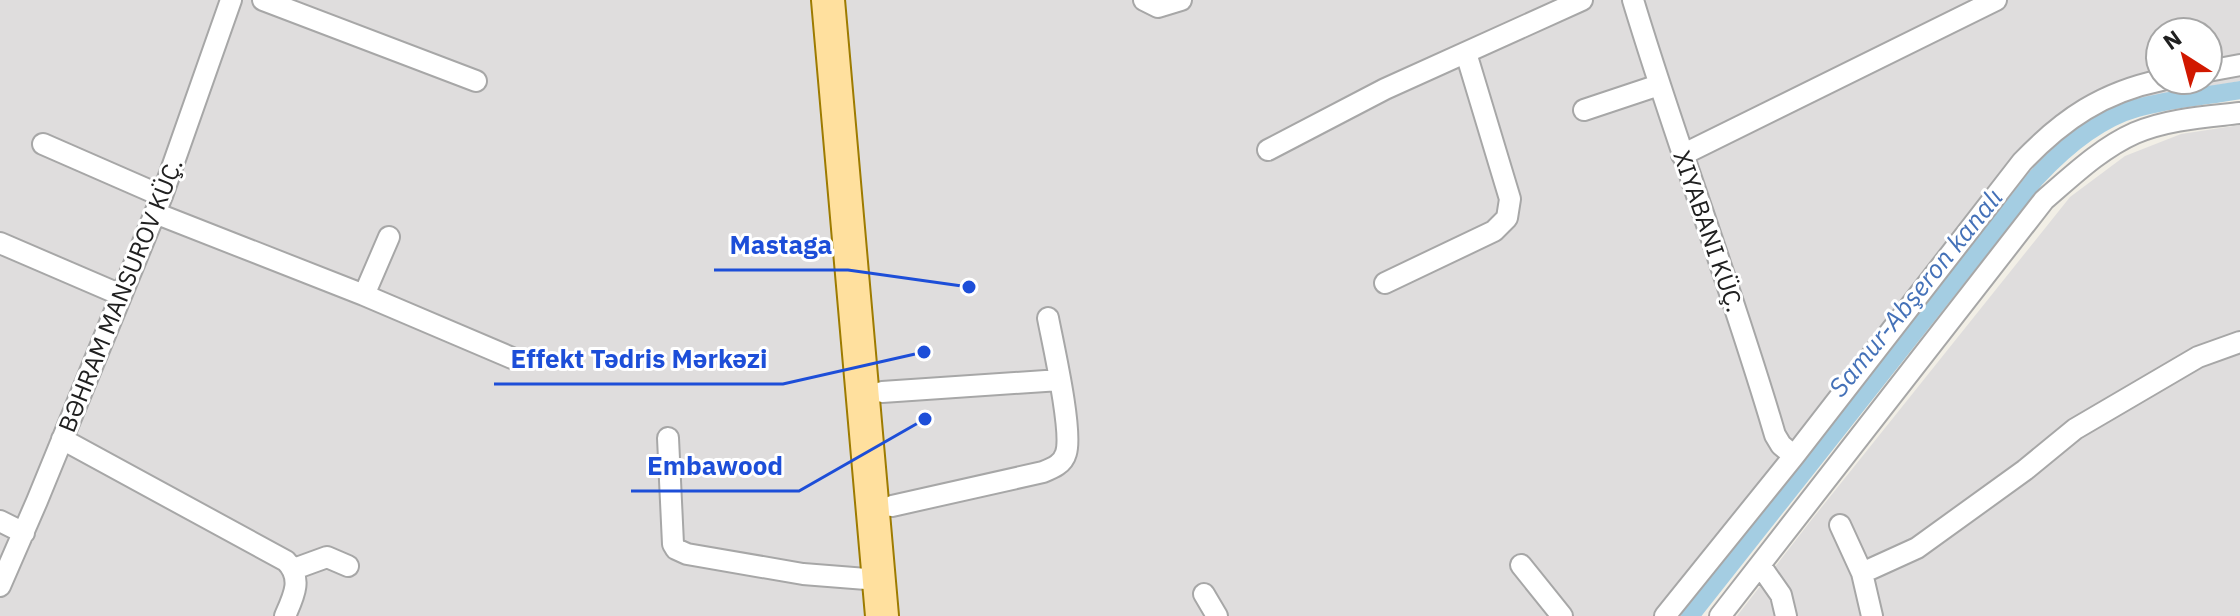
<svg xmlns="http://www.w3.org/2000/svg" width="2240" height="616" font-family="'IBM Plex Sans',sans-serif">
  <style>
    .residential { fill: #dfdddd; fill-rule: evenodd }
    .lines { fill: none; stroke-linecap: round; stroke-linejoin: round }
    .canal { stroke: #a4cde2; stroke-width: 18 }
    .minor-casing { stroke: #a7a7a7; stroke-width: 24 }
    .primary-casing { stroke: #9d7b00; stroke-width: 36 }
    .minor { stroke: #fff; stroke-width: 20 }
    .primary { stroke: #ffe09e; stroke-width: 32 }
    .labels { text-anchor: middle; dominant-baseline: central; stroke-width: 6; stroke-linejoin: round; paint-order: stroke }
    .street-label { font-size: 24px; fill: #202020; stroke: #fff }
    .water-label { font-size: 26px; font-style: italic; fill: #4471b8; stroke: #fff }
    .leader { fill: none; stroke: #1d4ed8; stroke-width: 3 }
    .callout-dot { fill: #1d4ed8; stroke: #fff; stroke-width: 3 }
    .callout-label { font-size: 26px; text-anchor: middle; font-weight: bold; fill: #1d4ed8; stroke: #fff; stroke-width: 6; stroke-linejoin: round; paint-order: stroke }
  </style>
  <rect width="100%" height="100%" fill="#f2efe6"/>
  <!-- residential -->
  <path class="residential" d="M0,0H2240V81L2146,98L2117,107L2086,124L2051,152L2015,190L1678,616H0ZM2160,32H2208V80H2160Z
    M2240,125V616H1737L1809,523L2070,197L2125,156L2181,134Z"/>
  <g class="lines">
    <!-- canal -->
    <path class="canal" d="M1690,616L2036,178C2063,149 2097,119 2137,108C2170,99 2206,96 2240,90"/>
    <!-- minor casing -->
    <g class="minor-casing">
      <path id="minor" d="M263,0L476,81
        M1144,0L1158,7L1181,0
        M1633,0C1677,146 1732,288 1775,435L1781,445L1794,456
        M2208,71L2240,65
        M1584,110L1659,85
        M43,144L162,196
        M1268,150L1385,89L1582,0
        M1682,155L1996,0
        M155,213L364,295L512,358
        M0,243L121,295
        M1385,283L1494,231L1507,218L1510,199L1466,53
        M364,295L389,237
        M882,392L1060,380
        M668,438L673,544L676,549L687,554L803,574L879,580
        M62,439L286,561C303,578 294,596 285,616
        M892,506L1043,472C1053,468 1063,464 1066,453C1073,431 1053,344 1048,318
        M0,521L24,533
        M1840,525L1862,573L1872,616
        M1521,565L1562,616
        M1760,565L1781,595L1786,616
        M294,569L327,557L348,566
        M1862,573L1917,548L2025,470L2075,429L2198,357L2240,342
        M0,586L37,501L162,196L231,0
        M1204,594L1217,616
        M1665,616L1794,456L2022,162C2063,119 2103,92 2162,80
        M1720,616L2044,200C2072,176 2101,148 2135,133C2168,119 2205,117 2240,113"/>
    </g>
    <!-- primary casing -->
    <g class="primary-casing">
      <path id="primary" d="M828,0L882,616"/>
    </g>
    <!-- minor -->
    <use href="#minor" class="minor"/>
    <!-- primary -->
    <use href="#primary" class="primary"/>
  </g>
  <g class="labels">
    <!-- street labels -->
    <g class="street-label">
      <text transform="translate(1709 231) rotate(71)">XIYABANI KÜÇ.</text>
      <text transform="translate(120 295) rotate(-68)">BƏHRAM MANSUROV KÜÇ.</text>
    </g>
    <!-- water labels -->
    <g class="water-label">
      <text transform="translate(1915 292) rotate(-51)">Samur-Abşeron kanalı</text>
    </g>
  </g>
  <!-- callouts -->
  <path class="leader" d="M969 287L848 270H714M924 352L783 384H494M925 419L799 491H631"/>
  <g class="callout-dot">
    <circle cx="969" cy="287" r="8"/>
    <circle cx="924" cy="352" r="8"/>
    <circle cx="925" cy="419" r="8"/>
  </g>
  <g class="callout-label">
    <text x="781" y="254">Mastaga</text>
    <text x="639" y="368">Effekt Tədris Mərkəzi</text>
    <text x="715" y="475">Embawood</text>
  </g>
  <!-- north arrow -->
  <g transform="translate(2184 56) rotate(324)"><circle r="38" fill="#ffffff" stroke="#a6a6a6" stroke-width="2"/>
  <path d="M0-6L14 30L0 20L-14 30Z" fill="#d11800"/>
  <text y="-12" font-size="22" font-weight="bold" text-anchor="middle" fill="#202020">N</text>
  </g>
</svg>
